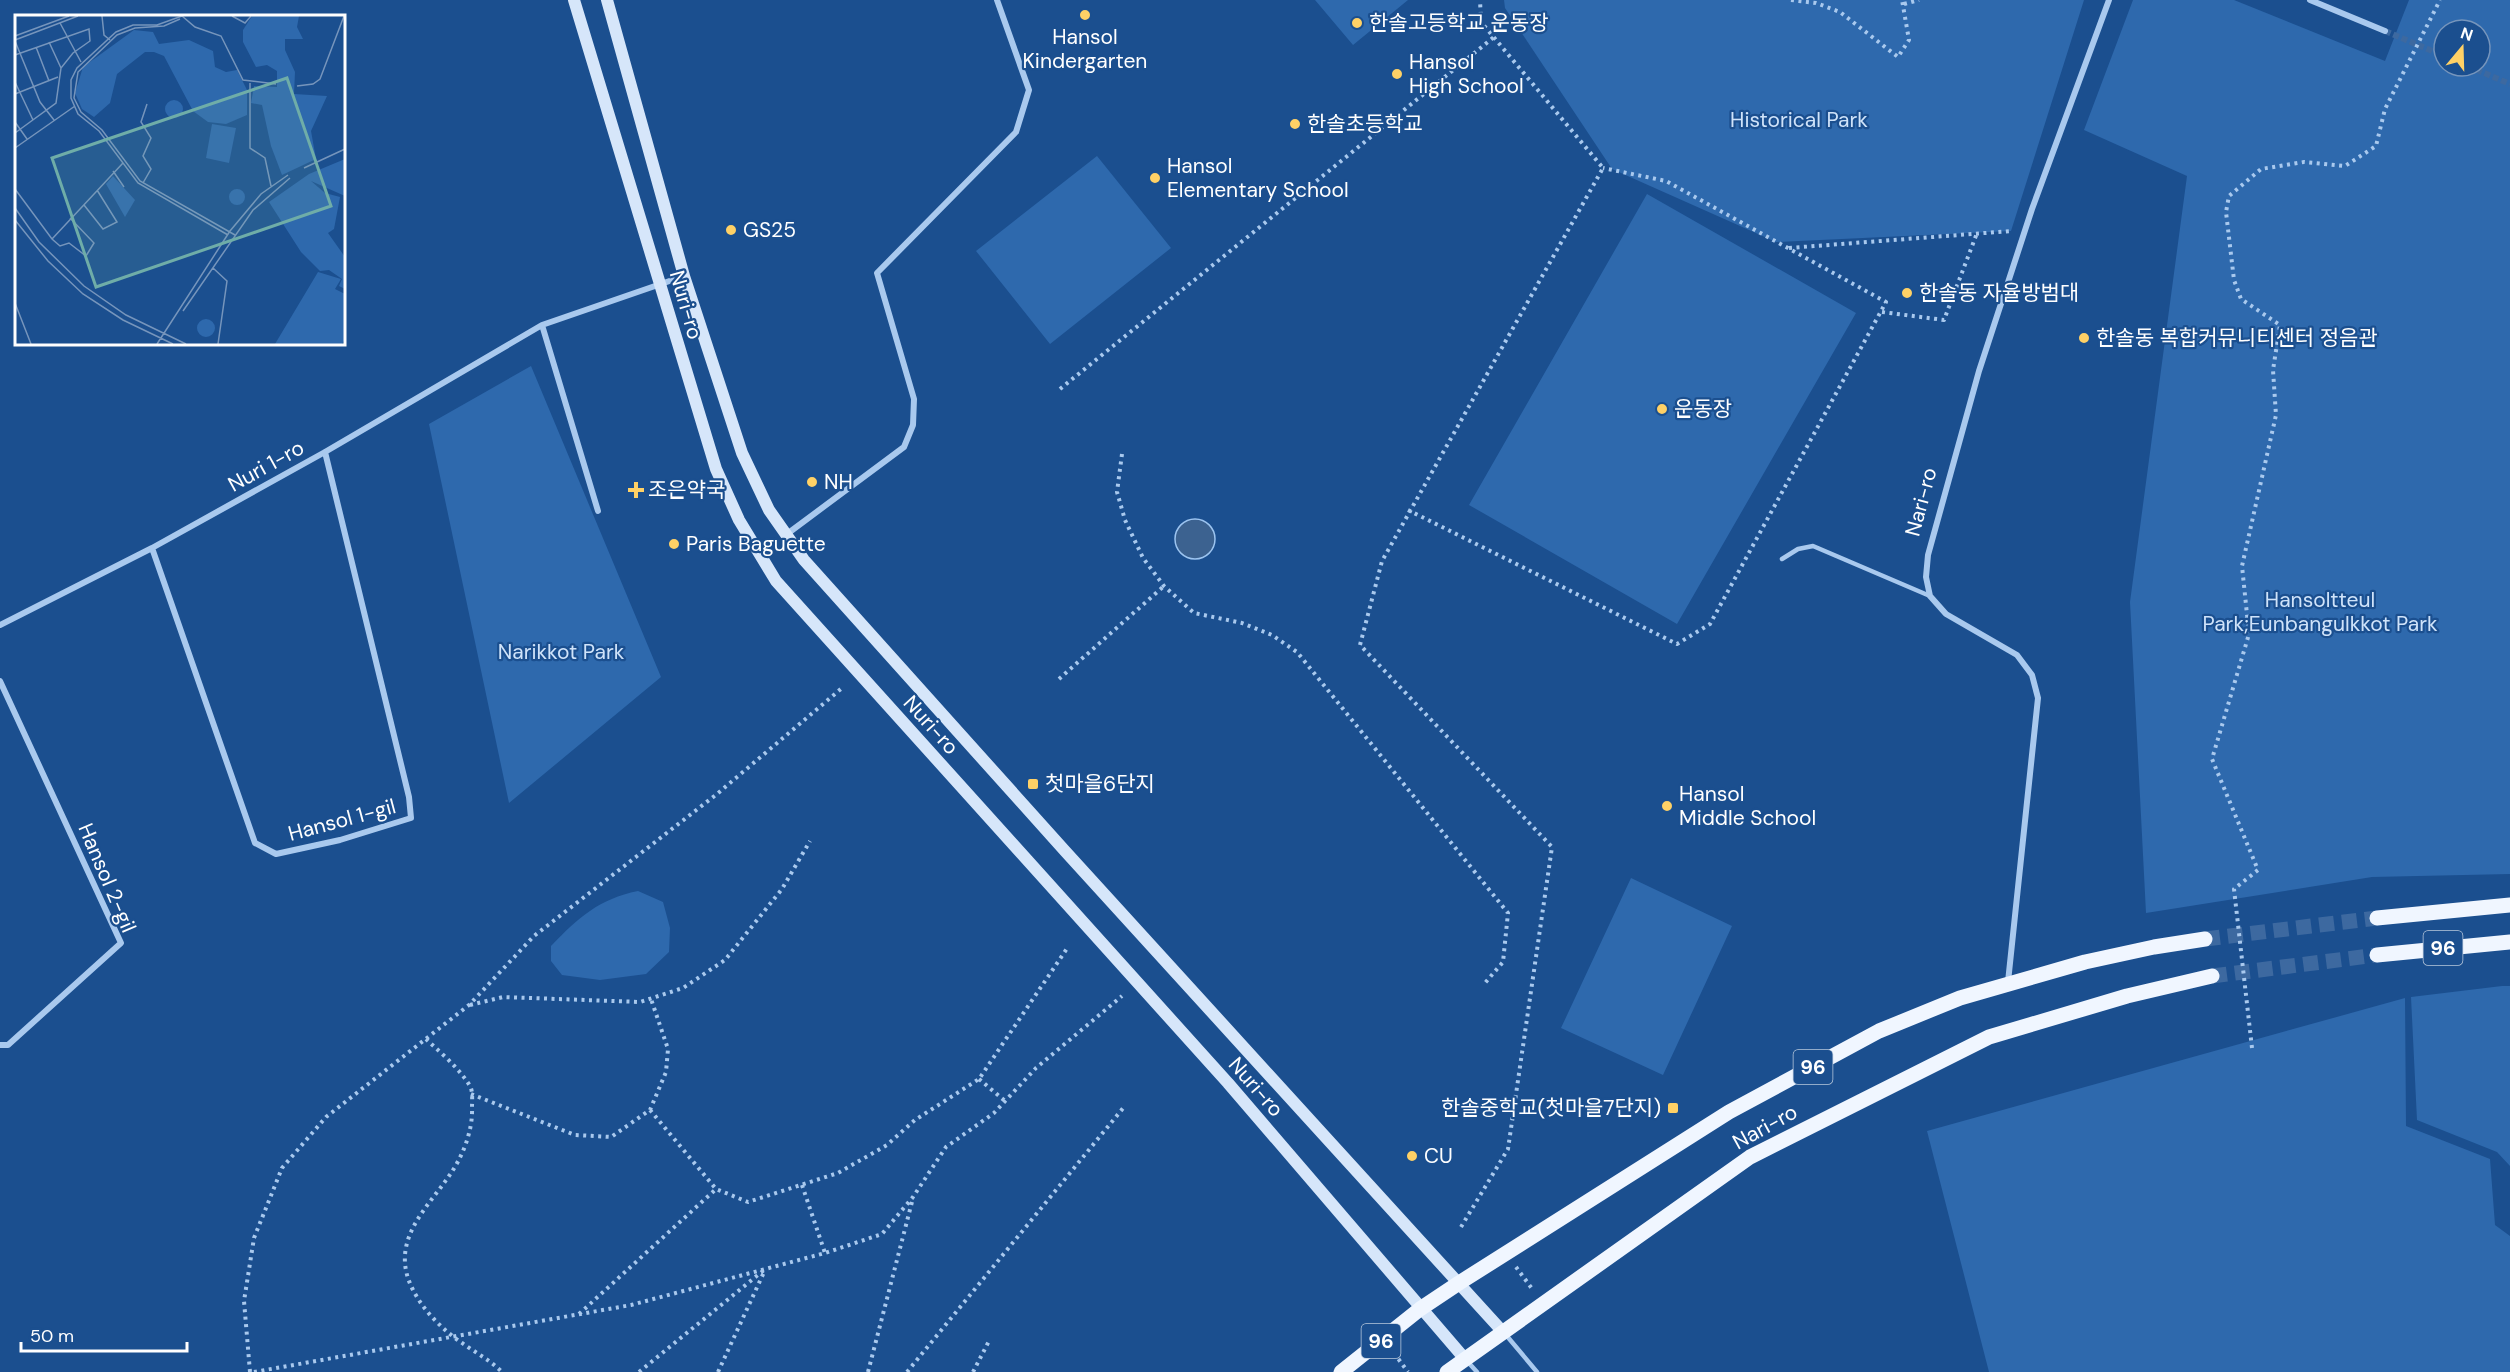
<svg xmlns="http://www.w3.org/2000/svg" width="2510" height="1372" font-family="'DM Sans','Noto Sans KR',sans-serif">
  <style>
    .green { fill: #2e69ad; fill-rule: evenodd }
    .water { fill: #3c6290; stroke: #9cc4f0; stroke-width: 1.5 }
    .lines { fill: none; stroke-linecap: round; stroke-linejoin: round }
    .street-tunnel { stroke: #3d69a0; stroke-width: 6; stroke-dasharray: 6 3; stroke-linecap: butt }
    .primary-tunnel { stroke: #3d69a0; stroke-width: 15; stroke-dasharray: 15 8; stroke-linecap: butt }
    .path { stroke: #a9c9ee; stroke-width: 4; stroke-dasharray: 3 4.5; stroke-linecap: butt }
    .lane { stroke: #a9c9ee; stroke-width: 4.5 }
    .street { stroke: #a9c9ee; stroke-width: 6 }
    .secondary { stroke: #d6e6fa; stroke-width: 12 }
    .primary { stroke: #f0f6ff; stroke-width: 15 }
    .poi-dot { fill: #ffd166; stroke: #1b4f8f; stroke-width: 2 }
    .labels { text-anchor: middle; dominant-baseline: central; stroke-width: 4.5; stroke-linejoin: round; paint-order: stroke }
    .shield { fill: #1b4f8f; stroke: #bbcadd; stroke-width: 1.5 }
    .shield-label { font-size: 20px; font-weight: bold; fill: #fff }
    .poi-label { font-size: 21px; fill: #fff; stroke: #1b4f8f; text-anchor: start }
    .park-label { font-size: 21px; fill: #cfe3fa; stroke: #1b4f8f }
    .street-label { font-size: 21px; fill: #fff; stroke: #1b4f8f }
    .inset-road { fill: none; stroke: #7695bc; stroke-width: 1.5 }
    .view { fill: #6fada8; fill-opacity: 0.15; stroke: #6fada8; stroke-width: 3 }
    .inset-edge { fill: none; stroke: #fff; stroke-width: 3 }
  </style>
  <rect width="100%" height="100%" fill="#1b4f8f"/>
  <!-- green -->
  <path class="green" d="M1315,0H1408L1353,45Z
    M1504,0H2084L2011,231L1776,242L1612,169L1505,8Z
    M2133,0H2234L2385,61L2409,0H2510V874L2372,877L2146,913L2130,602L2187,176L2084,130ZM2444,30H2480V66H2444Z
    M1097,156L1171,248L1050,344L976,251Z
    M1647,194L1856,313L1677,624L1469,505Z
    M531,366L661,677L509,803L429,424Z
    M1631,878L1732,926L1663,1075L1561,1028Z
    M638,891L663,902L670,928L669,952L646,974L600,980L562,975L551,961V946C579,917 599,899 638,891Z
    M2502,986H2510V1166L2497,1152L2417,1120L2411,997Z
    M2405,998L2406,1126L2490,1159L2495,1225L2510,1236V1372H1989L1927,1131Z"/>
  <!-- water -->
  <path class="water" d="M1175 539a20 20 0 1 1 40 0a20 20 0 1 1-40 0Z"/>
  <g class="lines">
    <!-- street-tunnel -->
    <path class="street-tunnel" d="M2385,31L2444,56
      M2468,66L2510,84"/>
    <!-- primary-tunnel -->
    <path class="primary-tunnel" d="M2205,939L2377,918
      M2212,976L2377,955"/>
    <!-- path -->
    <path class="path" d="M1791,0L1816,3L1840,12L1898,57L1909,40L1902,0
      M1904,4L1919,0
      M1789,248L2011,231
      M1882,312L1944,320L1977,233
      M1060,389L1494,37
      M1122,454L1117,492L1125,520L1143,558L1164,586L1194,613L1242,623L1272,635L1297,652L1508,913L1503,962L1485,983
      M1408,510L1677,644L1710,624L1886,302L1666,181L1603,168
      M1059,679L1164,586
      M470,1005L503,997L640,1002L683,988L725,960L782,889L810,841
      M426,1039C441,1053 459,1068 470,1086C473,1091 472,1101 472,1108C473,1131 462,1158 449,1176C427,1208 393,1238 409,1281C419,1307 442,1330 465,1345C478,1354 491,1361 502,1372
      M2252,1048L2234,889L2258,870L2212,759L2249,634L2242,566L2276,415L2273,370L2280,325L2241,299L2234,280L2226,212L2229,196L2261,169L2304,162L2345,166L2376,146L2385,109L2440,0
      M979,1079L1005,1101
      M471,1094L575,1135L611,1137L650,1110L666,1072L668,1049L651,999
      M650,1110L716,1189L748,1202L838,1173L887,1145L915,1120L979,1079L1068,947
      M802,1185L825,1253
      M1461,1227L1508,1149L1552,847L1360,645L1382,561L1603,168L1481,22L1480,0
      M1516,1267L1533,1290
      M579,1314L716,1189
      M1394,1353L1408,1372
      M250,1372L244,1301L254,1238L282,1168L326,1117L469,1005L534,936L717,794L842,688
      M254,1372L631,1305L825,1253L882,1234L913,1197L946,1147L994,1113L1036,1068L1122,996
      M639,1372L764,1270
      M718,1372L765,1270
      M868,1372L913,1198
      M907,1372L1124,1107
      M973,1372L989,1341"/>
    <!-- lane -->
    <path class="lane" d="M1782,559L1798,549L1813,546L1930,596
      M1506,1335L1537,1372
      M1467,1361L1477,1372"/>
    <!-- street -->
    <path class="street" d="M2310,0L2385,31
      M542,325L598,511
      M787,534L904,447L913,425L914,399L877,273L1016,132L1029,90L997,0
      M152,548L255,843L276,854L340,840L411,818L409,797L325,452
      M0,625L152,548L325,452L542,325L684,276
      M0,681L121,943L8,1045H0
      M2008,982L2038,698L2032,675L2017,655L1946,614L1930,596L1926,577L1928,555L1979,371L2032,209L2109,0"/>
    <!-- secondary -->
    <path class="secondary" d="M574,0L716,469L739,520L776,581L1228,1083L1465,1359
      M607,0L684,276L742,453L769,510L804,560L1065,851L1503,1332"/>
    <!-- primary -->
    <path class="primary" d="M2377,918L2510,905
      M2377,955L2510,942
      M1341,1372L1420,1309L1459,1283L1729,1112L1879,1031L1960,998L2085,962L2154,947L2205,939
      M1447,1372L1750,1157L1989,1037L2127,996L2212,976"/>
  </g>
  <!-- markers -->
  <g class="poi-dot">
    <circle cx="1085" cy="15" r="6"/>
    <circle cx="1357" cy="23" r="6"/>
    <circle cx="1397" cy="74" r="6"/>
    <circle cx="1295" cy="124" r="6"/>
    <circle cx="1155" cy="178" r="6"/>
    <circle cx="731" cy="230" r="6"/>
    <circle cx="1907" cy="293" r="6"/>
    <circle cx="2084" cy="338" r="6"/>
    <circle cx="1662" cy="409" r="6"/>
    <circle cx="812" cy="482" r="6"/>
    <path d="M633 481h6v6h6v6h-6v6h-6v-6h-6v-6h6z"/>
    <circle cx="674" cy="544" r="6"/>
    <rect x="1027" y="778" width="12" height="12" rx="3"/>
    <circle cx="1667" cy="806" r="6"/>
    <rect x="1667" y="1102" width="12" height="12" rx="3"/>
    <circle cx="1412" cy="1156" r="6"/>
  </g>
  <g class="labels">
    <!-- shield labels -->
    <g class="shield">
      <rect x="2423.5" y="931" width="39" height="34" rx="4.5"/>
      <rect x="1793.5" y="1050" width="39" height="34" rx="4.5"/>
      <rect x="1361.5" y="1324" width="39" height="34" rx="4.5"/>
    </g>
    <g class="shield-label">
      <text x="2443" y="948">96</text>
      <text x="1813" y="1067">96</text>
      <text x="1381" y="1341">96</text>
    </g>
    <!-- poi labels -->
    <g class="poi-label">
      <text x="1369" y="23">한솔고등학교 운동장</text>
      <text x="1085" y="37" text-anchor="middle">Hansol<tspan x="1085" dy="24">Kindergarten</tspan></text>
      <text x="1409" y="62">Hansol<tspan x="1409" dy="24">High School</tspan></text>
      <text x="1307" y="124">한솔초등학교</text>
      <text x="1167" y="166">Hansol<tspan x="1167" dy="24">Elementary School</tspan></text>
      <text x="743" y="230">GS25</text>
      <text x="1919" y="293">한솔동 자율방범대</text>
      <text x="2096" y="338">한솔동 복합커뮤니티센터 정음관</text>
      <text x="1674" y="409">운동장</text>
      <text x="824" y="482">NH</text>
      <text x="648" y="490">조은약국</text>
      <text x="686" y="544">Paris Baguette</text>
      <text x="1045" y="784">첫마을6단지</text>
      <text x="1679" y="794">Hansol<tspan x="1679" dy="24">Middle School</tspan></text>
      <text x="1661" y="1108" text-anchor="end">한솔중학교(첫마을7단지)</text>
      <text x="1424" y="1156">CU</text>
    </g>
    <!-- park labels -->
    <g class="park-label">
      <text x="1799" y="120">Historical Park</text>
      <text x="2320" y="600">Hansoltteul<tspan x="2320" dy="24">Park;Eunbangulkkot Park</tspan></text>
      <text x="561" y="652">Narikkot Park</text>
    </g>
    <!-- street labels -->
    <g class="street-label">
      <text transform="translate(686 305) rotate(74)">Nuri-ro</text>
      <text transform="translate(266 466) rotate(-29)">Nuri 1-ro</text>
      <text transform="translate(1921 502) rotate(-75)">Nari-ro</text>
      <text transform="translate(931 725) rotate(48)">Nuri-ro</text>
      <text transform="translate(342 820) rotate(-15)">Hansol 1-gil</text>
      <text transform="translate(107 878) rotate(67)">Hansol 2-gil</text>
      <text transform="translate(1256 1087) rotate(49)">Nuri-ro</text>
      <text transform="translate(1765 1127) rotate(-29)">Nari-ro</text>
    </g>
  </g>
  <!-- overview -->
  <g transform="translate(15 15)">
    <rect width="330" height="330" fill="#1b4f8f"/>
    <path d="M237,1H284L282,12L288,24H270V35L280,57L279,79L312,81L296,116L301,144L267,160L256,131L247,90L236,88L239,71L262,72V56L252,50L241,52L228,27V15ZM119,15L138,17L144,29L174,25L198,36L200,52L211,57L222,55L232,75V100L211,109L193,107L178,96L149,41L139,37H130L102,59L95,88L79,102L67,94L60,78L68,52ZM150 94a9 9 0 1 1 18 0a9 9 0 1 1-18 0ZM197,109L221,113L214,148L191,143ZM330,144V181L296,166L310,178L325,182L319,214L313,218L330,242V274L324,271L327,264L314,255L305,256L286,237L254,187L294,159ZM98,161L120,185L110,202L91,169ZM214 182a8 8 0 1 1 16 0a8 8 0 1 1-16 0ZM303,257L326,264L320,274L330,279V324L327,329H260ZM182 313a9 9 0 1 1 18 0a9 9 0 1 1-18 0Z" fill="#2e69ad"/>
    <path class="inset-road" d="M87,1L89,20L95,25M167,1L142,10H118L101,17L62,53L56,65V83L63,99L84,116L123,168L213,220M167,1L180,12L206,21L228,65L261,69M217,1L230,8L236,1M165,4L149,11L120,13L102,20L63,57L59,83L66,97L87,115L125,166L220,220M45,8L66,47M0,21L54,1M0,25L63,1M0,26L25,87L39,105M34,27L46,53M21,32L34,66M0,40L74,14L75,26L58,38L46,53L41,88L0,118M0,67L18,105M235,68V133L250,143L256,171M282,71L298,69L305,64L329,1M0,79L43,62M0,107L12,124M0,133L60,91M289,153L330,134M98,156L109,172M128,168L136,154L128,141L136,123L126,107L132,89M0,174L37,224L45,231L54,228L71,241L79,228L55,203M69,190L88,214L102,207L82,175M0,193L24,227L69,271L111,300L171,329M0,205L33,246L68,279L108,305L158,329M37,224L108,148M198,253L212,266L203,329M0,288L16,329M168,296L238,195L275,163M142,329L215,216L246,179L273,160"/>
    <path class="view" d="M272,63L316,191L81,272L37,143Z"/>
    <rect width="330" height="330" class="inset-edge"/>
  </g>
  <!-- north arrow -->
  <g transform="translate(2462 48) rotate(19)"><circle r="28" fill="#1b4f8f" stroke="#7695bc" stroke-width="1.5"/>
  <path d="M0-4.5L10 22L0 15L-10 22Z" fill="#ffd166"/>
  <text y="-9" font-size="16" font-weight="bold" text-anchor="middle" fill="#ffffff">N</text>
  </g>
  <!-- scale -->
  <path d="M21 1342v9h166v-9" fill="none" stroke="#ffffff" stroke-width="3"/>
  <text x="30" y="1342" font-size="18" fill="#ffffff" stroke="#1b4f8f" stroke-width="4.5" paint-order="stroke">50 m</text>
</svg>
